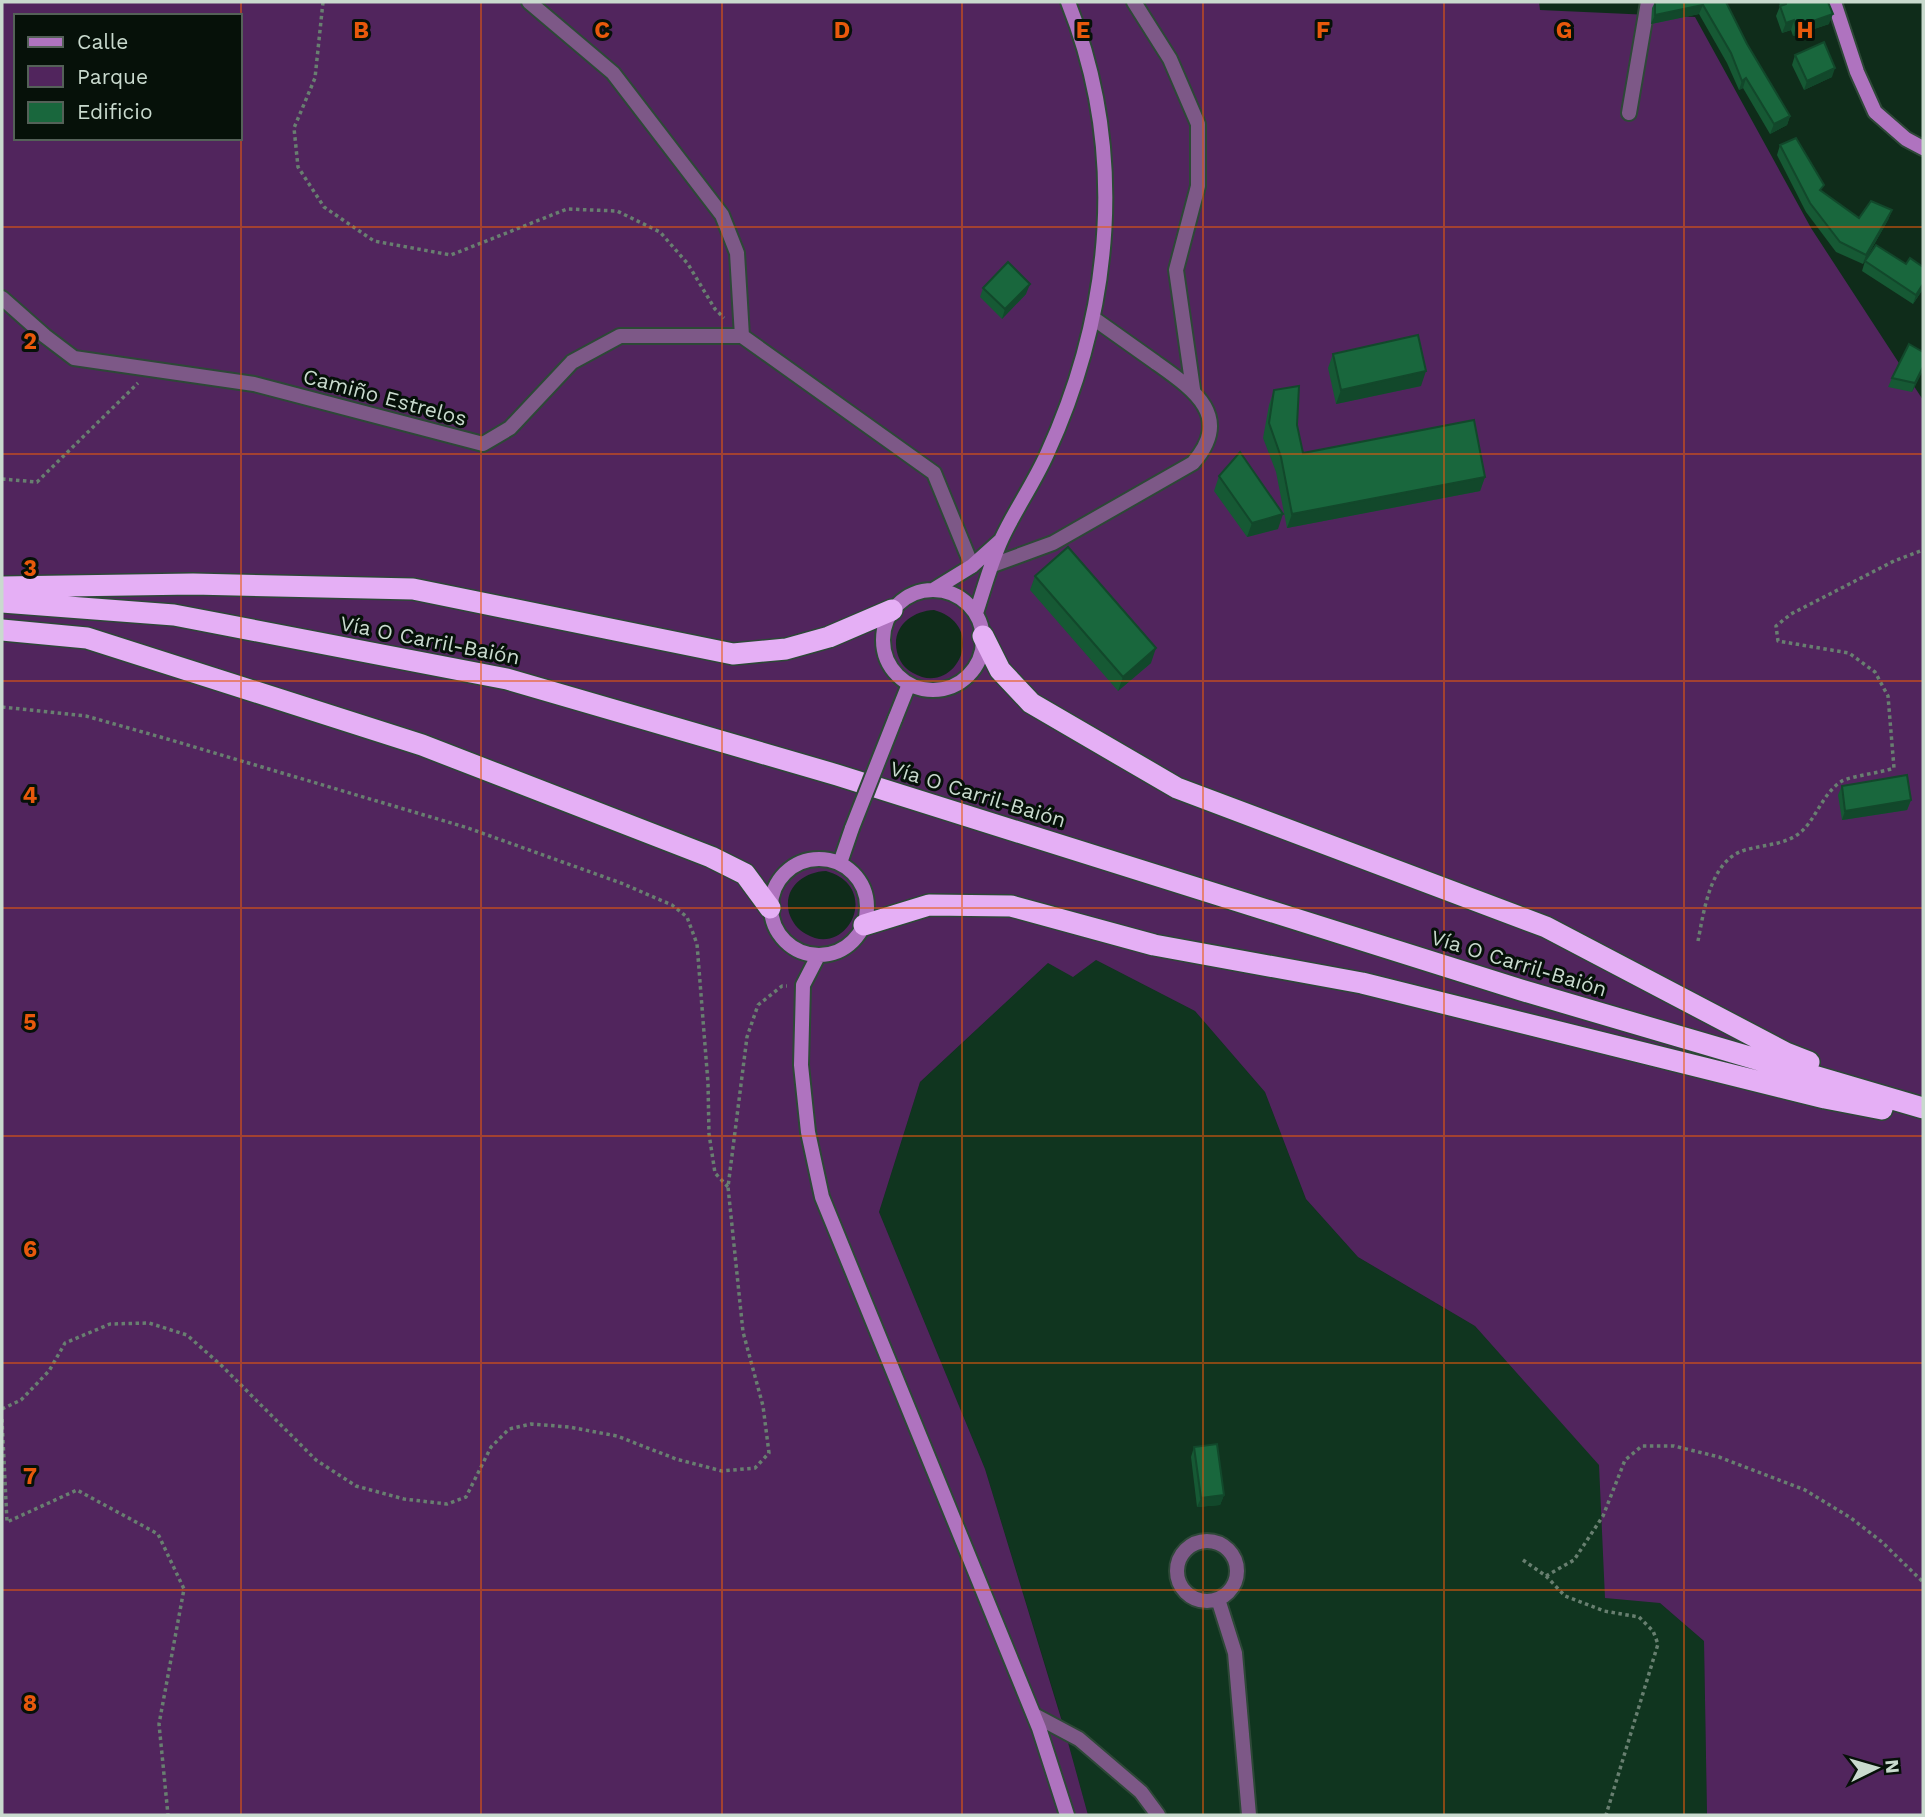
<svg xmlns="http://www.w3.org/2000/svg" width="1925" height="1817" font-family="'Work Sans',sans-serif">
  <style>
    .built { fill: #10351f }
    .green { fill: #51255d; fill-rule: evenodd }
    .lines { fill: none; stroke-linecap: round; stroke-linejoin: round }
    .street-casing { stroke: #2d4837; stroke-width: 18 }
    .secondary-casing { stroke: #2d4837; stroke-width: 18 }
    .highway-casing { stroke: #2d4837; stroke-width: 24 }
    .path { stroke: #687f70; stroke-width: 3.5; stroke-dasharray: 3.5 3.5; stroke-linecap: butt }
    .street { stroke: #7d5887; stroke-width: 14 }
    .secondary { stroke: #af73bf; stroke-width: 14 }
    .highway { stroke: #e5aff5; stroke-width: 21 }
    .secondary-bridge-casing { stroke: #2d4837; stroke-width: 18; stroke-linecap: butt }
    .secondary-bridge { stroke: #af73bf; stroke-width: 14 }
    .wall { fill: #165934 }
    .shaded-wall { fill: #12482b }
    .building { fill: #19673d; stroke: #12482b; stroke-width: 2 }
    .grid { fill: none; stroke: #e8590c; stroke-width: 2; stroke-opacity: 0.55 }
    .labels { text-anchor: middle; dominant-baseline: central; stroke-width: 6; stroke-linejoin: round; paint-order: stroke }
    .street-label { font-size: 21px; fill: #c9dace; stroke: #061109 }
    .grid-label { font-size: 23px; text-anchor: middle; font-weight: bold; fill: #e8590c; stroke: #061109; stroke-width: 6; stroke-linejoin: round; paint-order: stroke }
  </style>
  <rect width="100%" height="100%" fill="#0f2c1a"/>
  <!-- built -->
  <path class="built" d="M1096,960L1195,1011L1265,1092L1306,1199L1358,1257L1475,1326L1600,1465L1603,1516L1660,1603L1704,1641L1707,1815H1088L1059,1710L985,1469L879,1212L920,1082L1048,963Z"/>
  <!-- green -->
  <path class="green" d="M2,2H1539L1540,10L1695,17L1811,228L1923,400V1815H1707L1704,1641L1660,1603L1605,1598L1599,1465L1475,1326L1358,1257L1306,1199L1265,1092L1195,1011L1096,960L1073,977L1048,963L920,1082L879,1212L985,1469L1064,1728L1088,1815H2ZM16,16H240V138H16ZM934,610C990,626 955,698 913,673C905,669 899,661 897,652C891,627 912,611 934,610ZM826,871C883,887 847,959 806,934C798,930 792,922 789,913C783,888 803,872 826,871Z"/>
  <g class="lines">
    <!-- street casing -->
    <g class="street-casing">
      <path id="street" d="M529,2L613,73L722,215L737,253L742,336
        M1134,2L1170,59L1198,124V186L1176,270L1193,389
        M1629,113L1648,2
        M2,298L45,336L74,358L254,384L483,444L510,428L572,362L620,336H742L934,473L972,566
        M993,565L1053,543L1193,463C1234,416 1193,389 1155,362C1135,348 1114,333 1093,318
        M1177 1571a30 30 0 1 1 60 0a30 30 0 1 1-60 0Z
        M1218,1599L1235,1653L1249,1815
        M1034,1715L1079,1739L1141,1792L1158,1815"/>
    </g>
    <!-- secondary casing -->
    <g class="secondary-casing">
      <path id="secondary" d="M1834,2L1857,72L1875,112L1906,139L1923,148
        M933,590L972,566L1001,540
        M883 640a50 50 0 1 1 100 0a50 50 0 1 1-100 0Z
        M976,613C984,589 991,562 1002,538C1015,510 1034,483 1047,454C1113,310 1127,150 1068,2
        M895,719L909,684
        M771 907a48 48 0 1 1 96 0a48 48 0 1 1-96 0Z
        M840,863L852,828
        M818,956L803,985L801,1065L808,1132L822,1197L1039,1728L1067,1815"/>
    </g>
    <!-- highway casing -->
    <g class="highway-casing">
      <path id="highway" d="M2,587L193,584L413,589L733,654L786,649L829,637L892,610
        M2,602L174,615L507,679L837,775L1521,990L1923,1108
        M2,630L87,638L422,745L711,857L745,874L770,908
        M983,636L1000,670L1031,703L1177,788L1546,927L1786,1053L1809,1062
        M864,925L929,905L1011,906L1154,945L1362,983L1825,1098L1882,1109"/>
    </g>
    <!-- path -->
    <path class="path" d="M323,2L315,78L294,128L298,167L324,207L374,241L451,255L567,209L617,211L660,232L688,264L715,309L724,318
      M2,479L37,482L138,383
      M2,707L86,716L164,738L468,828L621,883L672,905L687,917L697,944L708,1083L709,1134L715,1173L728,1187
      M1698,941C1704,911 1710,860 1745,850C1762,845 1782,845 1797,835C1816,822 1821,794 1842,781C1851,776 1880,773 1894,768L1888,696L1875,672L1849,653L1778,641L1776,626L1791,614L1894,561L1923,550
      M2,1409L21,1400L49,1371L65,1343L110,1324L149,1323L187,1335L222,1366L316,1460L356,1486L404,1499L447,1504L466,1497L491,1447L509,1429L531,1424L569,1427L617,1436L676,1459L722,1471L755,1468L769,1453L763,1406L743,1332L728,1187L747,1037L758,1005L782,986H787
      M2,1419L7,1522L77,1490L158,1534L184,1589L159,1724L168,1815
      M1523,1560L1546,1576L1565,1596L1604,1611L1639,1617L1653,1631L1658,1644L1606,1815
      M1546,1576L1574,1560L1603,1516L1625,1460L1642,1446H1674L1719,1457L1805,1490L1851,1518L1882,1542L1923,1582"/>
    <!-- street -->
    <use href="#street" class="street"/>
    <!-- secondary -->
    <use href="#secondary" class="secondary"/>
    <!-- highway -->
    <use href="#highway" class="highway"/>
    <!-- secondary-bridge casing -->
    <g class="secondary-bridge-casing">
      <path id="secondary-bridge" d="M852,828L895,719"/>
    </g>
    <!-- secondary-bridge -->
    <use href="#secondary-bridge" class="secondary-bridge"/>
  </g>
  <!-- wall -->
  <path class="wall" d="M1655,2H1726L1747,44L1790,116L1787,125L1770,134L1743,88L1739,90L1727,63L1699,14L1651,24L1652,8Z
    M1779,2H1828L1829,24L1793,36L1791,30L1782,33L1776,16L1780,6Z
    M1795,55L1832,77L1804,90L1792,65Z
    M1780,145L1822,192L1859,218L1892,210L1888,220L1863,264L1836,252L1806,212L1777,155Z
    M1865,261L1923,267V289L1913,304L1862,271Z
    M983,288L1026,294L1002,319L980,297Z
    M1923,352V370L1912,392L1888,387L1892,378Z
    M1333,354L1421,386L1336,404L1328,368Z
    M1274,390L1297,425L1303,453L1485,477L1480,491L1287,528L1276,472L1263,438L1269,405Z
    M1219,476L1278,529L1247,537L1214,491Z
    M1035,576L1151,663L1118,691L1030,590Z
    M1842,786L1911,800L1907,810L1842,820L1838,795Z
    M1194,1447L1224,1495L1220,1505L1197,1507L1191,1457Z"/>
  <!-- shaded-wall -->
  <path class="shaded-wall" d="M1703,5L1699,14L1651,24L1655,15Z
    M1833,14L1829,24L1793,36L1796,27Z
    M1794,20L1791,30L1782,33L1786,23Z
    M1835,68L1832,77L1804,90L1807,81Z
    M1746,78L1743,88L1739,90L1742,81Z
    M1790,116L1787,125L1770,134L1774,124Z
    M1892,210L1888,220L1863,264L1866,255Z
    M1030,284L1026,294L1002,319L1005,309Z
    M1923,284V289L1913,304L1916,295Z
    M1923,367V370L1912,392L1915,383Z
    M1426,371L1421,386L1336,404L1341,390Z
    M1485,477L1480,491L1287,528L1292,514Z
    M1283,514L1278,529L1247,537L1252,523Z
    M1156,648L1151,663L1118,691L1123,677Z
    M1911,800L1907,810L1842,820L1845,811Z
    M1224,1495L1220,1505L1197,1507L1201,1498Z"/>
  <!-- building -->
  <path class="building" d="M1655,2H1726L1747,44L1790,116L1774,124L1746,78L1742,81L1731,53L1703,5L1655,15Z
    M1786,2H1828L1833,14L1796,27L1794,20L1786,23L1780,6L1786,4Z
    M1824,42L1835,68L1807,81L1795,55Z
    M1796,138L1824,185L1820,190L1859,218L1871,201L1892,210L1866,255L1840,242L1810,203L1780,145Z
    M1876,245L1906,264L1910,258L1923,267V284L1916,295L1865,261Z
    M1008,262L1030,284L1005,309L983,288Z
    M1418,335L1426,371L1341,390L1333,354Z
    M1909,344L1923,352V367L1915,383L1892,378Z
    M1299,386L1297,425L1303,453L1474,420L1485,477L1292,514L1281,457L1269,423L1274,390Z
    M1240,452L1283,514L1252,523L1219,476Z
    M1068,547L1156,648L1123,677L1035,576Z
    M1907,775L1911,800L1845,811L1842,786Z
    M1217,1444L1224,1495L1201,1498L1194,1447Z"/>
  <!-- grid -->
  <path class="grid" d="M241,2V1815M481,2V1815M722,2V1815M962,2V1815M1203,2V1815M1444,2V1815M1684,2V1815M2,227H1923M2,454H1923M2,681H1923M2,908H1923M2,1136H1923M2,1363H1923M2,1590H1923"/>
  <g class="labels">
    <!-- street labels -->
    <g class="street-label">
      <text transform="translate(385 397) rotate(15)">Camiño Estrelos</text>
      <text transform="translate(430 640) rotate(11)">Vía O Carril-Baión</text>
      <text transform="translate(978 794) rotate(17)">Vía O Carril-Baión</text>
      <text transform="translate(1519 963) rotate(17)">Vía O Carril-Baión</text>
    </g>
  </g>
  <g class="grid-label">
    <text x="361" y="38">B</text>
    <text x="602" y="38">C</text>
    <text x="842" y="38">D</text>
    <text x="1083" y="38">E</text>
    <text x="1323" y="38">F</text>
    <text x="1564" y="38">G</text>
    <text x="1805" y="38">H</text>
    <text x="30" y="349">2</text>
    <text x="30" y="576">3</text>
    <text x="30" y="803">4</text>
    <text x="30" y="1030">5</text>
    <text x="30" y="1257">6</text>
    <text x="30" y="1484">7</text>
    <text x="30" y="1711">8</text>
  </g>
  <!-- border -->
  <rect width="1925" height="1817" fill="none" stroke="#c9dace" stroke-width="7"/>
  <!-- legend -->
  <rect x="14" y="14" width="228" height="126" fill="#061109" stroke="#546158" stroke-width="2"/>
  <rect x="28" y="37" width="35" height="10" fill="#af73bf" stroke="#546158" stroke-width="2"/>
  <text x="77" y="49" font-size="21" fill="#c9dace">Calle</text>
  <rect x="28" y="66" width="35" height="21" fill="#51255d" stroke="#546158" stroke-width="2"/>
  <text x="77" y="84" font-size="21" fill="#c9dace">Parque</text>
  <rect x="28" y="102" width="35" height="21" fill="#19673d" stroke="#546158" stroke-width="2"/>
  <text x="77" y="119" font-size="21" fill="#c9dace">Edificio</text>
  <!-- north arrow -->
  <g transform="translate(1876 1768) rotate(85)" stroke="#061109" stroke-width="5" paint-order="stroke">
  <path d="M0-5L12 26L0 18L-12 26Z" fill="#c9dace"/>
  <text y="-10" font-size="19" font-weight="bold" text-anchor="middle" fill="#c9dace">N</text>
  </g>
</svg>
